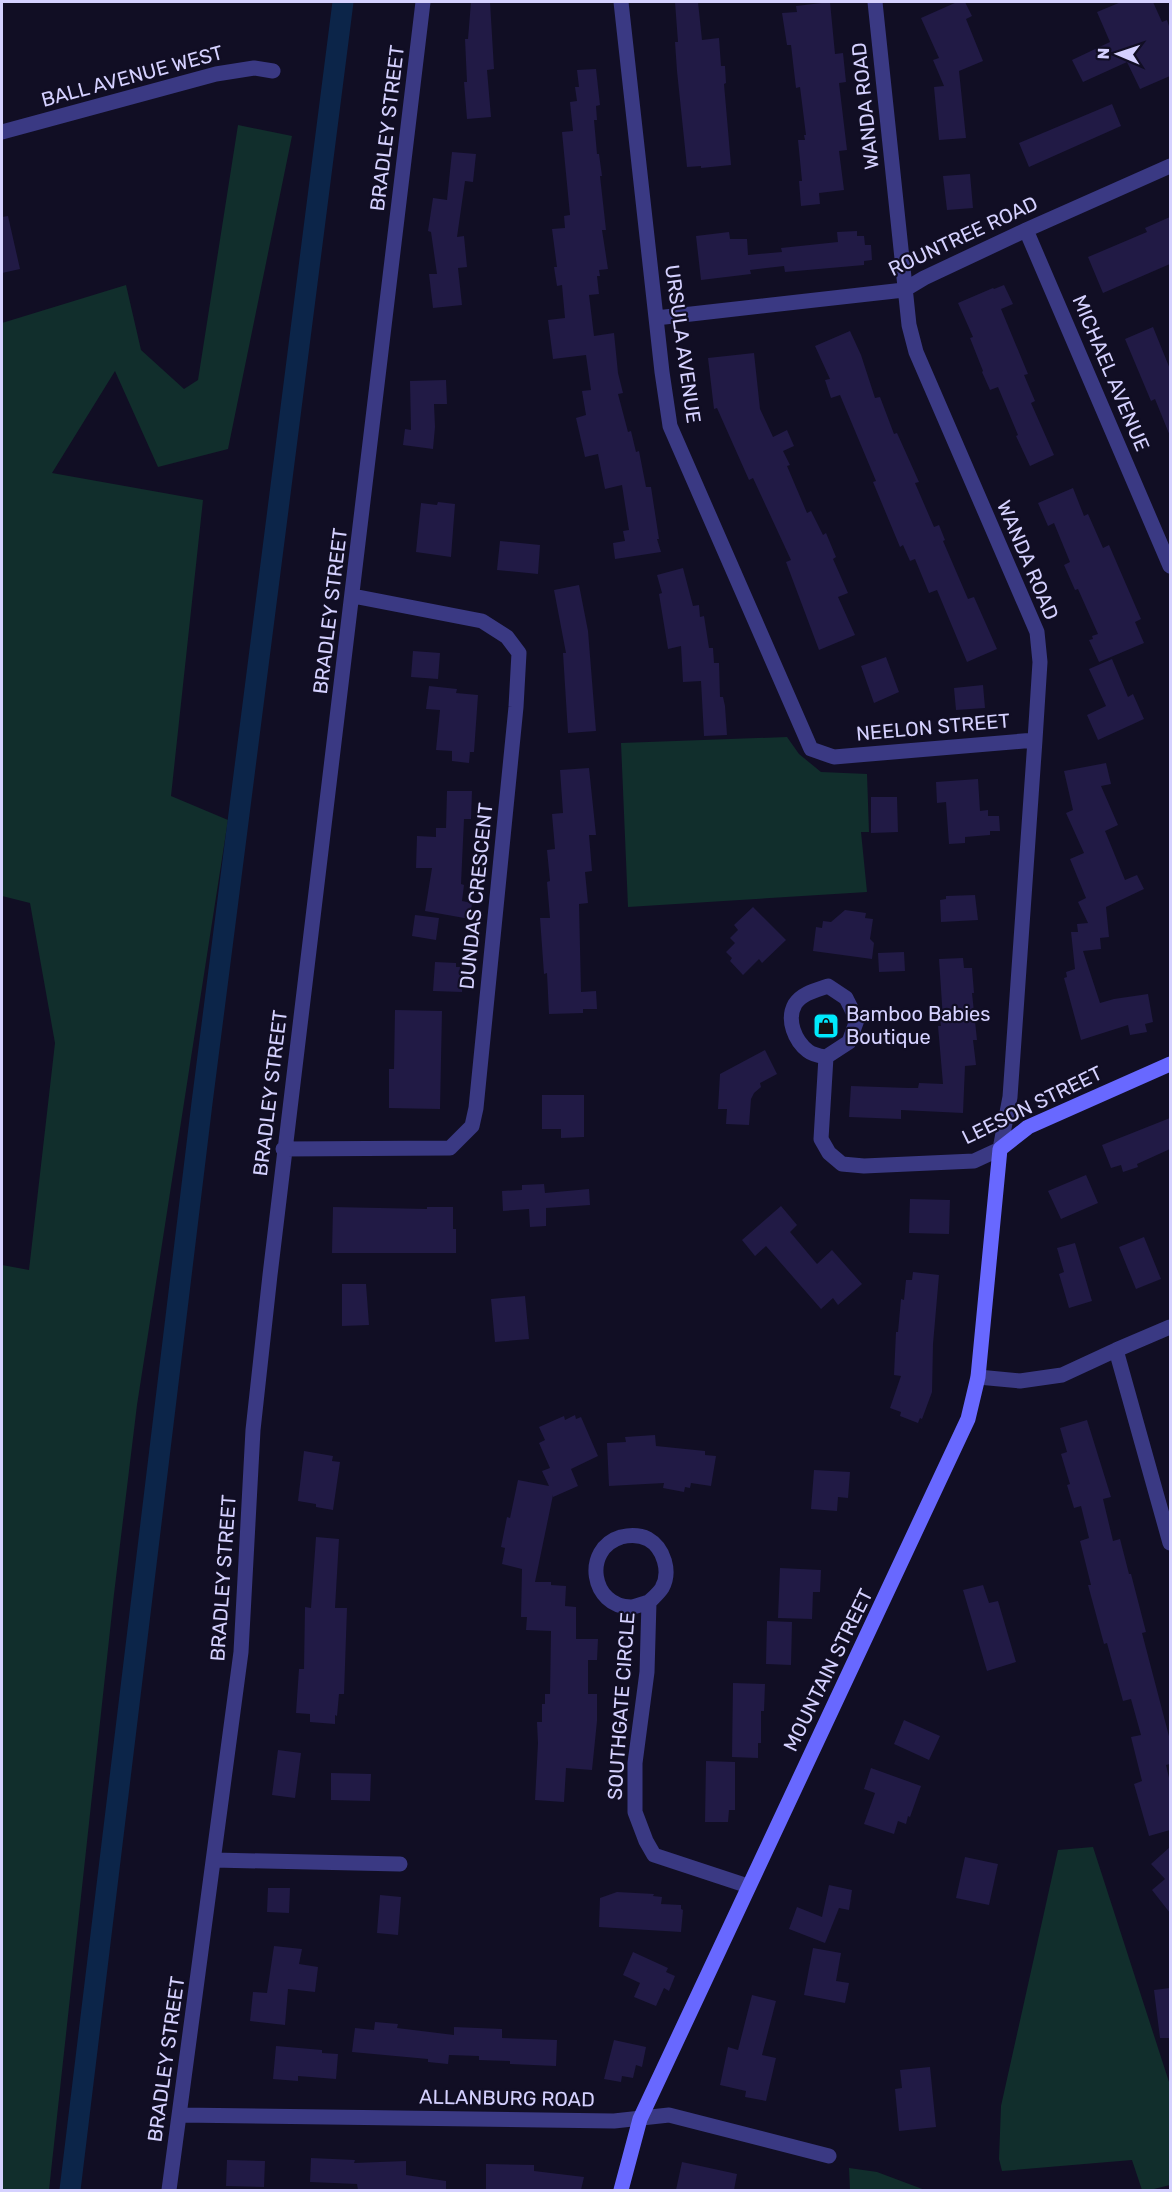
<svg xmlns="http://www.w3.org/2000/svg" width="1172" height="2192" font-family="Rubik,sans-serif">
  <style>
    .green { fill: #112e2c }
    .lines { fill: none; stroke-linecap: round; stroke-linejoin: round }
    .canal { stroke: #0c2549; stroke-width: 21 }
    .building { fill: #211a45 }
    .street { stroke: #3a3983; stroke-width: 15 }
    .secondary { stroke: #6868ff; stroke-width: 15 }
    .labels { text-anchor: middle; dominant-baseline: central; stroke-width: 4.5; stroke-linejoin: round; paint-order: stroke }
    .street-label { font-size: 20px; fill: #d5d1ff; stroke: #110e24 }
    .poi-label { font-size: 20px; fill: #d5d1ff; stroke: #110e24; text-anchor: start }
  </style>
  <rect width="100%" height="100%" fill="#110e24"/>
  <!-- green -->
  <path class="green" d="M238,125L292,136L228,449L158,467L115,371L52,473L203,500L171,796L228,820L137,1405L114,1594L49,2190H2V1265L29,1270L55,1043L30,903L2,896V323L126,285L141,350L184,389L198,380Z
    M787,737L799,754L821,772L867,774L869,832H861L867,892L628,907L621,743Z
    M1093,1847L1170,2085V2185L1150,2190H1142L1132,2160L1002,2171L999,2159L1001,2106L1058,1850Z
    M849,2168L877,2172L925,2190H850Z"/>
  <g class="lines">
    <!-- canal -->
    <path class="canal" d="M70,2190L202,1103L343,2"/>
  </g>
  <!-- building -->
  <path class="building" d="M471,2H490L494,69L487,70L491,117L467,119L464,82H467L465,39H468Z
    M675,2H698L702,40L719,38L721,66H725L726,83L724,84L731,165L701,168V166L687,167L677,71L675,42H678Z
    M830,2L835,54L843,53L846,82L839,83L847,150L839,151L844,190L819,193L820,204L801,206L799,181H802L798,140H805L804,135H806L800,87L796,88L791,45H787L782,13L797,12L796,6Z
    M957,2H965L972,16L966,19L983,61L959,71L966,138L939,140L934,87L944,86L933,60L939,58L921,18Z
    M1121,2H1153L1162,22L1167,20L1170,29V76L1140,89L1127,62L1083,82L1072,60L1110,42L1097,12Z
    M596,69L600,105L596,106L597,120H594L597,154H599L602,176H600L606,230H602L608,269L599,270L600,276H597L599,294L589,295L594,336L614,333L618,373L623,393L618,394L628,432L631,431L636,452L639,451L646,487H651L659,539H657L661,552L615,559L613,543L625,541L623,531L629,530L622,485L605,489L598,454L585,457L576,418L586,415L582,391L591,390L586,355L553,359L548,320L565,318L562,285L557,286L554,267H557L552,229L565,228L564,216L570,215L562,132L573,131L570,102L577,101L575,87H579L577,70Z
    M1112,104L1121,126L1029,167L1019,143Z
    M452,152L476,154L473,182L465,181L457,237L464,236L467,267L458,268L462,305L433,308L429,274H437L431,232L428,231L433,198L447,200Z
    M970,174L973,208L947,210L943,176Z
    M8,216L20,269L2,273V217Z
    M1170,217V264L1103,293L1088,257L1147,232L1145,228Z
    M857,231V236H864L865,245H871L872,260L864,261V265L785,272L784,266L750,270L751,274L701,280L696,236L729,232L730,239H747L748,255L782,252L781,248L838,242L837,232Z
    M1004,285L1013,304L1001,309L1028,374L1024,375L1035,401L1031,403L1054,455L1030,466L1016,436L1018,435L998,387L990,390L982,372L983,371L970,338L973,337L958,303L993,288L994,289Z
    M1153,327L1170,369V436L1155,399L1151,401L1125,339Z
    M850,331L861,355L875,398L880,397L894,434L897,433L919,482L915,483L934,527L939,525L945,540L943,541L968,599L974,597L997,649L967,662L937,590L929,593L915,559L910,561L903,545L900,547L873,482L876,481L840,395L831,398L825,380L830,379L815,346Z
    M754,353L760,409L773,437L787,430L794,446L783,451L790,465L787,466L807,513L811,511L823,535L826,533L836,557L833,559L848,593L838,597L855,635L819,650L786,562L791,560L753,478L749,480L717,408L714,409L708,358Z
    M446,380L447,404H434L435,427L433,449L403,445L405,429L411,430L410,381Z
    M1073,488L1084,516L1088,514L1103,548L1109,545L1141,619L1135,622L1144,643L1099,662L1089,640L1093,639L1092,636L1098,634L1078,589L1075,590L1064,565L1070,562L1054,523L1048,526L1038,503Z
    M438,502L455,504L451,557L416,552L421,503L437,505Z
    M500,541L540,545L538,574L497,570Z
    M683,568L693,606L699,605L700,617L704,616L709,648H713L714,663H719L720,697H723L725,706L727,735L704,736L701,681L683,682L681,646L668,649L659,594L662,593L657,575Z
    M579,585L588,631L596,731L568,733L563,653H566L554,590Z
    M413,651L440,653L438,679L411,677Z
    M886,657L899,692L874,703L861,666Z
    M1112,659L1128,697L1133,694L1144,719L1098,740L1087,715L1106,706L1089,669Z
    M983,685L985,708L956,710L954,688Z
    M429,686L457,689L456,693L478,695L474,752H470L469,763L452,761V751L436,750L440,710L426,709Z
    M1106,763L1111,784L1101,786L1118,825L1105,831L1125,880L1137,875L1144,889L1106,907L1109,937L1100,938L1101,949L1083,951L1100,1003L1114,999L1148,994L1153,1022L1145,1024L1147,1032L1130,1035L1128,1025L1081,1040L1064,978L1067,977L1066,972L1075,969L1071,932H1078L1077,924L1088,923L1078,902L1086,898L1070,859L1084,853L1066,813L1073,810L1064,771Z
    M589,768L596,835H589L592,871L585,872L588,903L579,904L581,992L596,991L597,1009H583V1013L549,1014L547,973L544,974L540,918H550L547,882L550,881L547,850L555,849L552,814L563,813L560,770Z
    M978,779L980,811L988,810V816H999L1000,831H990V835L965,837V843L949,844L946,802L937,803L936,782Z
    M447,791H472L471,819H464L461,884L464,885L462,901L472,903L470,919L425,911L432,868H416L417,836L436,837V828H446Z
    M871,797H897L898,832L871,833Z
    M975,895L978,920L941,922L940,900L946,899V896Z
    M753,907L786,940L762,963L759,959L743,975L730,961L732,958L726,952L735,943L730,938L738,930L734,925Z
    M845,910L866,913L865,918L873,919L870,939L874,943L872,959L813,951L816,927L822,928L823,921L831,922Z
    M415,915L439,918L436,940L412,936Z
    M904,952L905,971L879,972L878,953Z
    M963,958L964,968H972L974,993H972L977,1040H973L976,1065L965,1066L963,1113L901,1110V1119L849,1117L851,1086L909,1088H918L919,1083L943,1084L938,1026H941L940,1019H943L939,959Z
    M435,962L456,963V967H460L459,975H463L462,992L433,991Z
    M395,1010L442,1011L440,1109L389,1108V1069H394Z
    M765,1050L777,1074L760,1083L761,1087L754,1093L751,1099L749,1125L726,1124L727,1109H718L720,1074Z
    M542,1095H584V1137L561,1138V1129H542Z
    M1170,1118V1149L1137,1164L1138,1167L1123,1172L1121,1165L1111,1168L1102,1145Z
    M1086,1175L1098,1203L1061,1219L1048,1191Z
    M544,1184L545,1193L589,1189L590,1205L546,1208V1226L530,1227L529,1209L503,1211L502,1191L522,1190V1185Z
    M910,1199L950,1200L949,1234L909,1233Z
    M781,1206L797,1225L790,1232L817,1264L832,1250L862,1284L838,1305L833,1298L821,1309L766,1246L755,1256L742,1240Z
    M333,1207L427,1209V1207H453V1229H456V1253H332Z
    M1144,1237L1161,1279L1136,1289L1119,1247Z
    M1075,1243L1092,1301L1069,1308L1059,1274L1064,1272L1057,1248Z
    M913,1272L939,1275L933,1344L932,1392L922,1419L920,1418L918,1423L900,1416L901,1412L890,1408L901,1376L894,1375L896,1332H898L901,1299L904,1300L906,1280H912Z
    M342,1284H366L369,1325L342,1326Z
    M525,1296L529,1339L495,1342L491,1299Z
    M575,1415L576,1419L581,1417L598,1456L571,1469L578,1486L553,1497V1495L535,1582H551V1585L566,1586L565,1606L576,1607V1639H598L597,1660H588V1694H597V1721L592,1770L566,1768L564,1802L535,1800L538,1743L537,1722H542V1704H545V1694H550L551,1631L526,1630L527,1617H521L522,1569L502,1564L505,1548L501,1547L507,1517L510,1518L518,1480L549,1486L542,1471L550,1468L539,1443L545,1440L539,1427L564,1416L565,1420Z
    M1087,1420L1111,1497L1103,1499L1113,1541L1120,1539L1129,1574H1131L1146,1632L1142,1633L1170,1740V1764L1166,1765L1170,1782V1830L1149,1836L1134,1784L1142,1781L1131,1737L1141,1735L1131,1699L1123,1701L1107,1643L1104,1644L1088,1585H1091L1080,1541L1089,1538L1081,1506L1074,1508L1067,1485L1070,1484L1061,1454L1067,1452L1060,1428Z
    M655,1435L656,1446L705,1451V1455L716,1456L711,1486L691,1483L690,1488L685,1487L684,1492L663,1488L664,1483L609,1486L607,1443L626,1442L625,1437Z
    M304,1451L333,1456L332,1461L340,1462L333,1510L316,1507V1504L298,1501Z
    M814,1470L850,1472L848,1498L838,1497L837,1511L811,1509Z
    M316,1537L339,1539L335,1608H347L344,1694H339L337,1716L335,1715V1724L310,1722V1714L296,1713L299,1669H304L305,1607L311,1608Z
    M780,1568L821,1570L820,1592H813L812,1619L778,1618Z
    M983,1585L989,1603L998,1601L1016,1662L987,1671L963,1590Z
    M767,1621L792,1622L791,1665L766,1664Z
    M733,1683L765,1684L764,1711H761V1743H758V1758L732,1757Z
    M904,1720L940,1736L929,1760L894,1744Z
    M278,1750L301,1753L295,1798L272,1795Z
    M706,1761L735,1762V1810H729L728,1822H705Z
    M871,1768L921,1786L910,1817L908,1816L906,1824L898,1821L894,1834L864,1824L875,1793L864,1789Z
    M331,1773L371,1774L370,1801L331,1800Z
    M1170,1847V1913L1152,1890L1165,1879L1151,1864Z
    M965,1857L998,1864L989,1905L956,1898Z
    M829,1885L852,1890L849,1910L839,1908L825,1943L789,1929L797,1907L822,1917Z
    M268,1888H290L289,1913L267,1912Z
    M617,1892L654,1894L653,1896L662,1897L661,1904L681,1905V1909L683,1910L681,1932L599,1927L600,1898Z
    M380,1895L401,1897L398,1935L377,1933Z
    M274,1946L302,1949L299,1964L318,1967L315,1992L288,1989L285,2025L250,2021L253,1992L267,1993Z
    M813,1948L841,1953L836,1981L849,1983L845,2003L804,1995Z
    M633,1952L668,1968L666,1972L675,1976L669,1991L664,1988L656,2006L634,1997L640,1983L623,1975Z
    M1170,1988V2038H1160L1154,1990Z
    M752,1995L776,2001L762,2055L776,2058L766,2101L745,2097L746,2091L720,2085L728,2047L738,2050Z
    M375,2022L398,2024L397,2028L454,2035V2027L502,2029V2038L557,2040L556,2066L510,2064V2061L479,2060V2056L449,2055L448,2064L428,2062V2059L352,2052L355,2028L374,2030Z
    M614,2040L646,2047L642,2067L636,2065L633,2078L622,2076L621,2082L604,2079Z
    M276,2046L322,2050V2053L338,2054L336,2079L298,2076V2081L273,2079Z
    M930,2067L936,2127L899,2131L895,2089L902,2088L900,2070Z
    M311,2158L355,2160L354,2163L406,2161V2175L446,2181V2190H358L357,2184L310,2182Z
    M227,2160L265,2161L264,2187L226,2186Z
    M682,2162L737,2174L734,2190H676Z
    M486,2164L534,2165V2171L584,2177L581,2190H486Z"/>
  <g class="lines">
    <!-- street -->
    <path class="street" d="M621,2L662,372L670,426L811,749L834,757L1035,740
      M2,132L216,74L254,68L273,71
      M1026,230L1170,566
      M656,318L904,290L924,278L1026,230L1170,166
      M828,986L846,998L857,1020L849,1042L826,1057C820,1056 813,1055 808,1051C795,1041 786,1020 795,1004C802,993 817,990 828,986Z
      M826,1057L821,1139L829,1153L842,1164L864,1166L974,1161L1000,1149L1010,1097L1035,740L1040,662L1037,632L916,352L909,325L875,2
      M283,1149L450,1148L472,1126L476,1108L516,707L519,653L507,637L482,621L353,596
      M1116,1350L1170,1543
      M978,1377L1020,1381L1062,1375L1116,1350L1170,1327
      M649,1602C644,1603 636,1607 631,1607C591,1607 582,1549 621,1537C630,1535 640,1535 648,1539C664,1548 671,1572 662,1588C659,1593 653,1598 649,1602L647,1672L635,1763V1812L646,1841L654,1855L748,1886
      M214,1860L400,1864
      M180,2115L614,2121L669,2115L829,2156
      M169,2190L241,1652L253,1430L270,1275L423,2"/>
    <!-- secondary -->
    <path class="secondary" d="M621,2190L640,2119L968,1419L978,1377L1000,1149L1028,1127L1170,1064"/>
  </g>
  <!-- icons -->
  <defs>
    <g id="shop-square" transform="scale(1.35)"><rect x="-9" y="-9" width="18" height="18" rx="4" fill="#00e9fc" stroke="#110e24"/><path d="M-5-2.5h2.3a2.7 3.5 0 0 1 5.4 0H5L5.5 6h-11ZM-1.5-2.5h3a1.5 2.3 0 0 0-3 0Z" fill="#111"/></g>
  </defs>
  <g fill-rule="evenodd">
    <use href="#shop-square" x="826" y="1026"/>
  </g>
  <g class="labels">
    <!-- street labels -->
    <g class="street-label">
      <text transform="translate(132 76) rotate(-15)">BALL AVENUE WEST</text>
      <text transform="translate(865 106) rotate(-96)">WANDA ROAD</text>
      <text transform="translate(387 128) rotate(-83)">BRADLEY STREET</text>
      <text transform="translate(963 236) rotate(-25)">ROUNTREE ROAD</text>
      <text transform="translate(683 344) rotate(82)">URSULA AVENUE</text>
      <text transform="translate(1111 373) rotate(67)">MICHAEL AVENUE</text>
      <text transform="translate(1028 560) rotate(67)">WANDA ROAD</text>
      <text transform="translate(330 611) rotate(-83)">BRADLEY STREET</text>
      <text transform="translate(933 727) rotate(-5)">NEELON STREET</text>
      <text transform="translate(476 896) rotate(-84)">DUNDAS CRESCENT</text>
      <text transform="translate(270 1093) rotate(-83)">BRADLEY STREET</text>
      <text transform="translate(1032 1105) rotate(-26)">LEESON STREET</text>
      <text transform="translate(223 1578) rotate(-86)">BRADLEY STREET</text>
      <text transform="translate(828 1670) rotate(-64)">MOUNTAIN STREET</text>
      <text transform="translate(621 1706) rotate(-86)">SOUTHGATE CIRCLE</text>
      <text transform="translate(166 2059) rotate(-82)">BRADLEY STREET</text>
      <text transform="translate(507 2098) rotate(1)">ALLANBURG ROAD</text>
    </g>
    <!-- poi labels -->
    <g class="poi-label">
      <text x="846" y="1014">Bamboo Babies<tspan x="846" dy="23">Boutique</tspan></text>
    </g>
  </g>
  <!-- border -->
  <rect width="1172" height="2192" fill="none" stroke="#d5d1ff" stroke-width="6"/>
  <!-- north arrow -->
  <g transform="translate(1118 54) rotate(272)" stroke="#110e24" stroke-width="4.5" paint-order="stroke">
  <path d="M0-4.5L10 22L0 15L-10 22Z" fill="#d5d1ff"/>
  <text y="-9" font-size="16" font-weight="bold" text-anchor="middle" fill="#d5d1ff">N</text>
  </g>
</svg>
